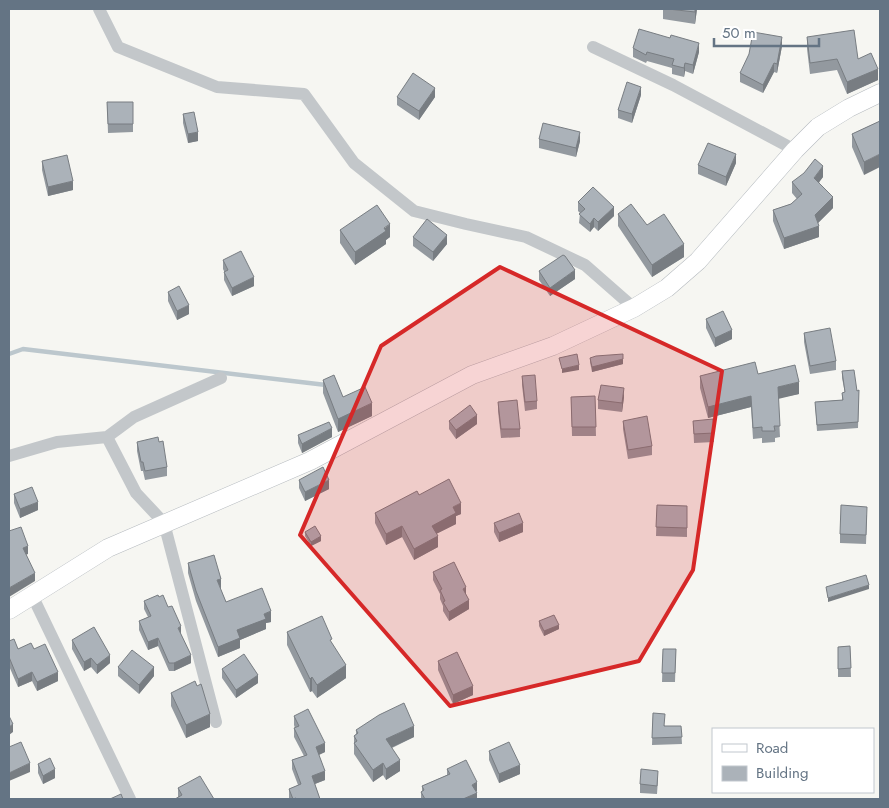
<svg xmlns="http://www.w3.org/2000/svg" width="889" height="808" font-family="Jost,sans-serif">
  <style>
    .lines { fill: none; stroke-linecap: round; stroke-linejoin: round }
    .stream { stroke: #bcc7cd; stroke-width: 4.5 }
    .secondary-casing { stroke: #b5babf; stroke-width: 19 }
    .street { stroke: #c3c7ca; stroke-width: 12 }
    .secondary { stroke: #fff; stroke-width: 18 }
    .wall { fill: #93999f }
    .shaded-wall { fill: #787d82 }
    .building { fill: #abb2b9; stroke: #787d82 }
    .marked { fill: #d62828; fill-opacity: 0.2; stroke: #d62828; stroke-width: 4; stroke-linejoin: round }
  </style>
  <rect width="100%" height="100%" fill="#f6f6f2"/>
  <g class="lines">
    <!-- stream -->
    <path class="stream" d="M9,354L23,349L326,385"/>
    <!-- secondary casing -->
    <g class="secondary-casing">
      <path id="secondary" d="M9,610L108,548L310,461L472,375L553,346L634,308L667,288L698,261L795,150L818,127L849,108L880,93"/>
    </g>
    <!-- street -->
    <path class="street" d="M99,9L118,47L217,87L304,94L354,163L414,211L466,224L526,237L585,265L634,308
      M593,47L673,85L795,150
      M9,456L57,442L107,437
      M32,595L130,799
      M216,722L164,523L136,493L107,437L134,417L221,378"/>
    <!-- secondary -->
    <use href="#secondary" class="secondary"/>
  </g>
  <!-- wall -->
  <path class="wall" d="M663,9H697L695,24L663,19Z
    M807,37L858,59L878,80L847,94L837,70L810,74L807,49Z
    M782,46L777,73L774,72L763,93L740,82V73Z
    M633,48L699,52L693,74L685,71L684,77L672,74V68L647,61L646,63L633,57Z
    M641,95L632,123L618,118V110Z
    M397,97H435L419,120L397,105Z
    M107,102H133V132L108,133Z
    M183,114L198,141L188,143L183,123Z
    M880,121L864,175L852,147V134Z
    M539,139L580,141L576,157L539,148Z
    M42,161L73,190L48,196L42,170Z
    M736,163L726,186L698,174V165Z
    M823,177L819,182L833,208L818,223L819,237L784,249L773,221V210L791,204L797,199L792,193V182Z
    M578,202L614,216L598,231L594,227L590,232L579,223L580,213L578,211Z
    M618,214L647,225L684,257L652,277L618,226Z
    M340,230L390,237L386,240V244L355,265L340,243Z
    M413,237L447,244L433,261L413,246Z
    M223,260L254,286L232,296L224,280V271L223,269Z
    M539,271L575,279L550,296L539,280Z
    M168,292L189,314L177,320L168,301Z
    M706,319L732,339L715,347L706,328Z
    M804,333L836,361V370L810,374L804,342Z
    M590,358L623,364L592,372L590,362Z
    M842,371L857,391L859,390L858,428L817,431L815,402L842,400V393H845L842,378Z
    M758,374L799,394L778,398L780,437L775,438V442L762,443V438L753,439L751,407L708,418L700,388V376Z
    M522,376L537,401V409L525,411L522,385Z
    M323,380L343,397L372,416L338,432L323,393Z
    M595,396L596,436H572L571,397Z
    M624,397L622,412L598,409V400Z
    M498,402L520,429V437L501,438L498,411Z
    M449,421L477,424L456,439L449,429Z
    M623,421L652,446V455L628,459L623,429Z
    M693,421L714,433V442L694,443Z
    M298,435L332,437L302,453L298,443Z
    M137,442L167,467V476L145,480L143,471H141L137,451Z
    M299,480L329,489L305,501L299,488Z
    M14,494L38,510L20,518L14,503Z
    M419,495L461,514L456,516V524L436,534L438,547L414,560L402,537L386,545L375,523V513Z
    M657,505L687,506V537L656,536Z
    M867,515L866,544L840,543V534Z
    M494,523L523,532L499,542L494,532Z
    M305,532L321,541L311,546L305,536Z
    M188,563L221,590L226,602L271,622L266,623V629L240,640V648L218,657L196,601L188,573Z
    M433,572L466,595L469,609L449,621L443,611V606L440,599V594L433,580Z
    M144,601L181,635L191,663L174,671H169L158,646L148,650L139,630V621L148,617L144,609Z
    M539,621L559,629L544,636L539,626Z
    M287,632L332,644L346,678L317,698L312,691L310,692L287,645Z
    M72,640L110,663L97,674L91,667L84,671L72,649Z
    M9,641L18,649H34L58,681L37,691L32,681L18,687L9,666Z
    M850,646L851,677H838V647Z
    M663,649H676L675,682H662Z
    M438,661L473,695L453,704L438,670Z
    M118,667L154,676L139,694L118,676Z
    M222,669L258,683L236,698L222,678Z
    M171,693L210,727L186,738L171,706Z
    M653,713L665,726H681L682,744L652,745Z
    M294,716L325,752L319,755L325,780L315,784L320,799H290L289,798V789L298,785L292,769V760L304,756L294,737V728H295L294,725Z
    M356,730L414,737L392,748L400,771L386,780L383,775L373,782L354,754V736L356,734Z
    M489,751L520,774L499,783L489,760Z
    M38,764L55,778L43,784L38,773Z
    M447,769L477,791L476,792L477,799H421V792L422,791V786L447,775Z
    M658,779L657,794L640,793V784Z
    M178,788L214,799L178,797Z"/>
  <!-- shaded-wall -->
  <path class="shaded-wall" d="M695,9H697L695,24Z
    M782,37V46L777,73V64Z
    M699,43V52L693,74V65Z
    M685,63V71L684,77V68Z
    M774,63V72L763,93V85Z
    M878,69V80L847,94V82Z
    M641,87V95L632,123V114Z
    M435,88V97L419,120V111Z
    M198,132V141L188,143V134Z
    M580,132V141L576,157V148Z
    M736,154V163L726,186V177Z
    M880,154V167L864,175V162Z
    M823,166V177L814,189V178Z
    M73,181V190L48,196V187Z
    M833,197V208L815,226V215Z
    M614,207V216L598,231V222Z
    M594,218V227L590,232V224Z
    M390,224V237L386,240V244L355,265V252Z
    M819,226V237L784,249V238Z
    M447,235V244L433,261V252Z
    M684,244V257L652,277V265Z
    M575,270V279L550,296V288Z
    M254,277V286L232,296V288Z
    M189,305V314L177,320V311Z
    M732,330V339L715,347V338Z
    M623,359V364L592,372V367Z
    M579,365V370L562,373V369Z
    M799,382V394L778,399V387Z
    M624,388V397L622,412V403Z
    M751,396V407L708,418V407Z
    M372,403V416L338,432V419Z
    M477,415V424L456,439V430Z
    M332,428V437L302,453V444Z
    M329,480V489L305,501V492Z
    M38,502V510L20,518V509Z
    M461,503V514L456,516V524L432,536V526L453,507Z
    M523,523V532L499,542V533Z
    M402,526V537L386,545V534Z
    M321,536V541L311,546V542Z
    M438,536V547L414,560V549Z
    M28,546V554L23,556V548Z
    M35,573V581L9,597V588Z
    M221,579V590L217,580Z
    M869,585V589L828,602V598Z
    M466,587V596L463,589Z
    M469,600V609L449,621V612Z
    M271,611V622L266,623V629L240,640V648L218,657V647L237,630L264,614Z
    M559,625V629L544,636V631Z
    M181,626V635L178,628Z
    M158,638V646L148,650V642Z
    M110,655V663L97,674V665Z
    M191,655V663L174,671V663Z
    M91,658V667L84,671V662Z
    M346,665V678L317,698V685Z
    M154,667V676L139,694V685Z
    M32,672V681L18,687V679Z
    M58,672V681L37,691V682Z
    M258,675V683L236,698V690Z
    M312,677V691L310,692V679Z
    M473,686V695L453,704V695Z
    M210,714V727L186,738V725Z
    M13,724V732L9,735V727Z
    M414,726V737L386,750V739Z
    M325,743V752L316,756V747Z
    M400,760V771L386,780V769Z
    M30,763V772L9,781V773Z
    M383,763V775L373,782V770Z
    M520,765V774L499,783V774Z
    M55,769V778L43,784V776Z
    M325,771V780L312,785V776Z
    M477,782V791L472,793V785Z
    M477,793V799H463Z"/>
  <!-- building -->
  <path class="building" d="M668,9H695V12Z
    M639,29L670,38L671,35L699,43L693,65L685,63L684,68L672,65L674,59L647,52L646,55L633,48Z
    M854,30L858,59L871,53L878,69L847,82L837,59L810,63L807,37Z
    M753,32L782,37L777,64L774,63L763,85L740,73L749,54Z
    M413,73L435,88L419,111L397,97Z
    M627,82L641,87L632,114L618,110Z
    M107,102H133V124H108Z
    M194,112L198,132L188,134L183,114Z
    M880,121V154L864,162L852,134Z
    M543,123L580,132L576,148L539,139Z
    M708,143L736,154L726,177L698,165Z
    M67,155L73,181L48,187L42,161Z
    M815,159L823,166L814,178L833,197L815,215L819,226L784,238L773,210L791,204L802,194L792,182L804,173Z
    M593,187L614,207L598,222L594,218L590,224L579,214L585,209L578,202Z
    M631,204L647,225L664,214L684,244L652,265L618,214Z
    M377,205L390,224L384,228L386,231L355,252L340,230Z
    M427,219L447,235L433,252L413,237Z
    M241,251L254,277L232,288L224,272L228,270L223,260Z
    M563,255L565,256L575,270L550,288L539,271Z
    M179,286L189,305L177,311L168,292Z
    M723,311L732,330L715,338L706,319Z
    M830,328L836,361L810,366L804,333Z
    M577,354L579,365L562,369L559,358Z
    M623,354V359L592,367L590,358L596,356Z
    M755,362L758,374L795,365L799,382L778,387L780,426H774L775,431H762V427L753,428L751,396L708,407L700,376Z
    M854,370L857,391L859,390L858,422L817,425L815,402L843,400L842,393L845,392L842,371Z
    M334,375L343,397L365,387L372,403L338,419L323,380Z
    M535,375L537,401L525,402L522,376Z
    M601,385L624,388L622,403L598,400Z
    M595,396L596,427H572L571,397Z
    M517,400L520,429H501L498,402Z
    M470,405L477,415L456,430L449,421Z
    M647,416L652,446L628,450L623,421Z
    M713,419L714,433L694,434L693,421Z
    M329,422L332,428L302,444L298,435Z
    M158,437L159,442L163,441L167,467L145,471L143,462H141L137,442Z
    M323,467L329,480L305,492L299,480Z
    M449,479L461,503L453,507L456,513L432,526L438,536L414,549L402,526L386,534L375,513L417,491L419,495Z
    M32,487L38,502L20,509L14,494Z
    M657,505L687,506V528L656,527Z
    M841,505L867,507L866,535L840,534Z
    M519,513L523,523L499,533L494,523Z
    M315,526L321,536L311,542L305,532Z
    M21,527L28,546L23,548L35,573L9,588V531Z
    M214,555L221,579L217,580L226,602L262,588L271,611L264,614L266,619L237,630L240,638L218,647L196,591L188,563Z
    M454,562L466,587L463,589L469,600L449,612L443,602L445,601L440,590L442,589L433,572Z
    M866,575L869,585L828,598L826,587Z
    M158,595L159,597L163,595L168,607L172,606L181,626L178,628L191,655L174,663H169L158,638L148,642L139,621L151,616L144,601Z
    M554,615L559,625L544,631L539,621Z
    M322,616L332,639L330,640L346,665L317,685L312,677L310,679L287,632Z
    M94,627L110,655L97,665L91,658L84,662L72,640Z
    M14,639L18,649L31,643L34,649L45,644L58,672L37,682L32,672L18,679L9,657V641Z
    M850,646L851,668L838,669V647Z
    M663,649H676L675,673H662Z
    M132,650L154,667L139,685L118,667Z
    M457,652L473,686L453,695L438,661Z
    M244,654L258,675L236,690L222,669Z
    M195,681L197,686L201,684L202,687L210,714L186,725L171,693Z
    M404,703L414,726L386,739L400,760L386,769L383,763L373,770L354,743L357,741L354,736L358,733L356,730L379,715Z
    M308,709L325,743L316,747L325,771L312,776L320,799H296V798L293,799L289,789L301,784L292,760L307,755L294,728L299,726L294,716Z
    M653,713L665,714L664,726H681L682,737L652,738Z
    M9,716L13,724L9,727Z
    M21,742L30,763L9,773V747Z
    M509,742L520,765L499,774L489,751Z
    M50,758L55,769L43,776L38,764Z
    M466,760L477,782L472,785L477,793L463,799H425L421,792L424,790L422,786L450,774L447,769Z
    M641,769L658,771L657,786L640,784Z
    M200,776L214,799H175L182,795L178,788Z
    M121,794L123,799H110Z"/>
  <!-- marked area -->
  <path class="marked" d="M500,267L722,371L693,570L639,661L450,706L300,535L381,346Z"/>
  <!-- border -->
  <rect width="889" height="808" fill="none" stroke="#647484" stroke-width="20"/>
  <!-- legend -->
  <rect x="712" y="728" width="162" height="65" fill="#ffffff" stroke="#c1c7ce"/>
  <rect x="722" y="744" width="25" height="8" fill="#ffffff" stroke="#c1c7ce"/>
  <text x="756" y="753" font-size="15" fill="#647484">Road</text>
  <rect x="722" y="766" width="25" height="15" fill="#abb2b9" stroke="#c1c7ce"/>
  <text x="756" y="778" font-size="15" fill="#647484">Building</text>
  <!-- scale -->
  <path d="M714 38v8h105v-8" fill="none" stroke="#647484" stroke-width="2.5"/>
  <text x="722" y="38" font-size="15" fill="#647484" stroke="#ffffff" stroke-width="4" paint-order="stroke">50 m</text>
</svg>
